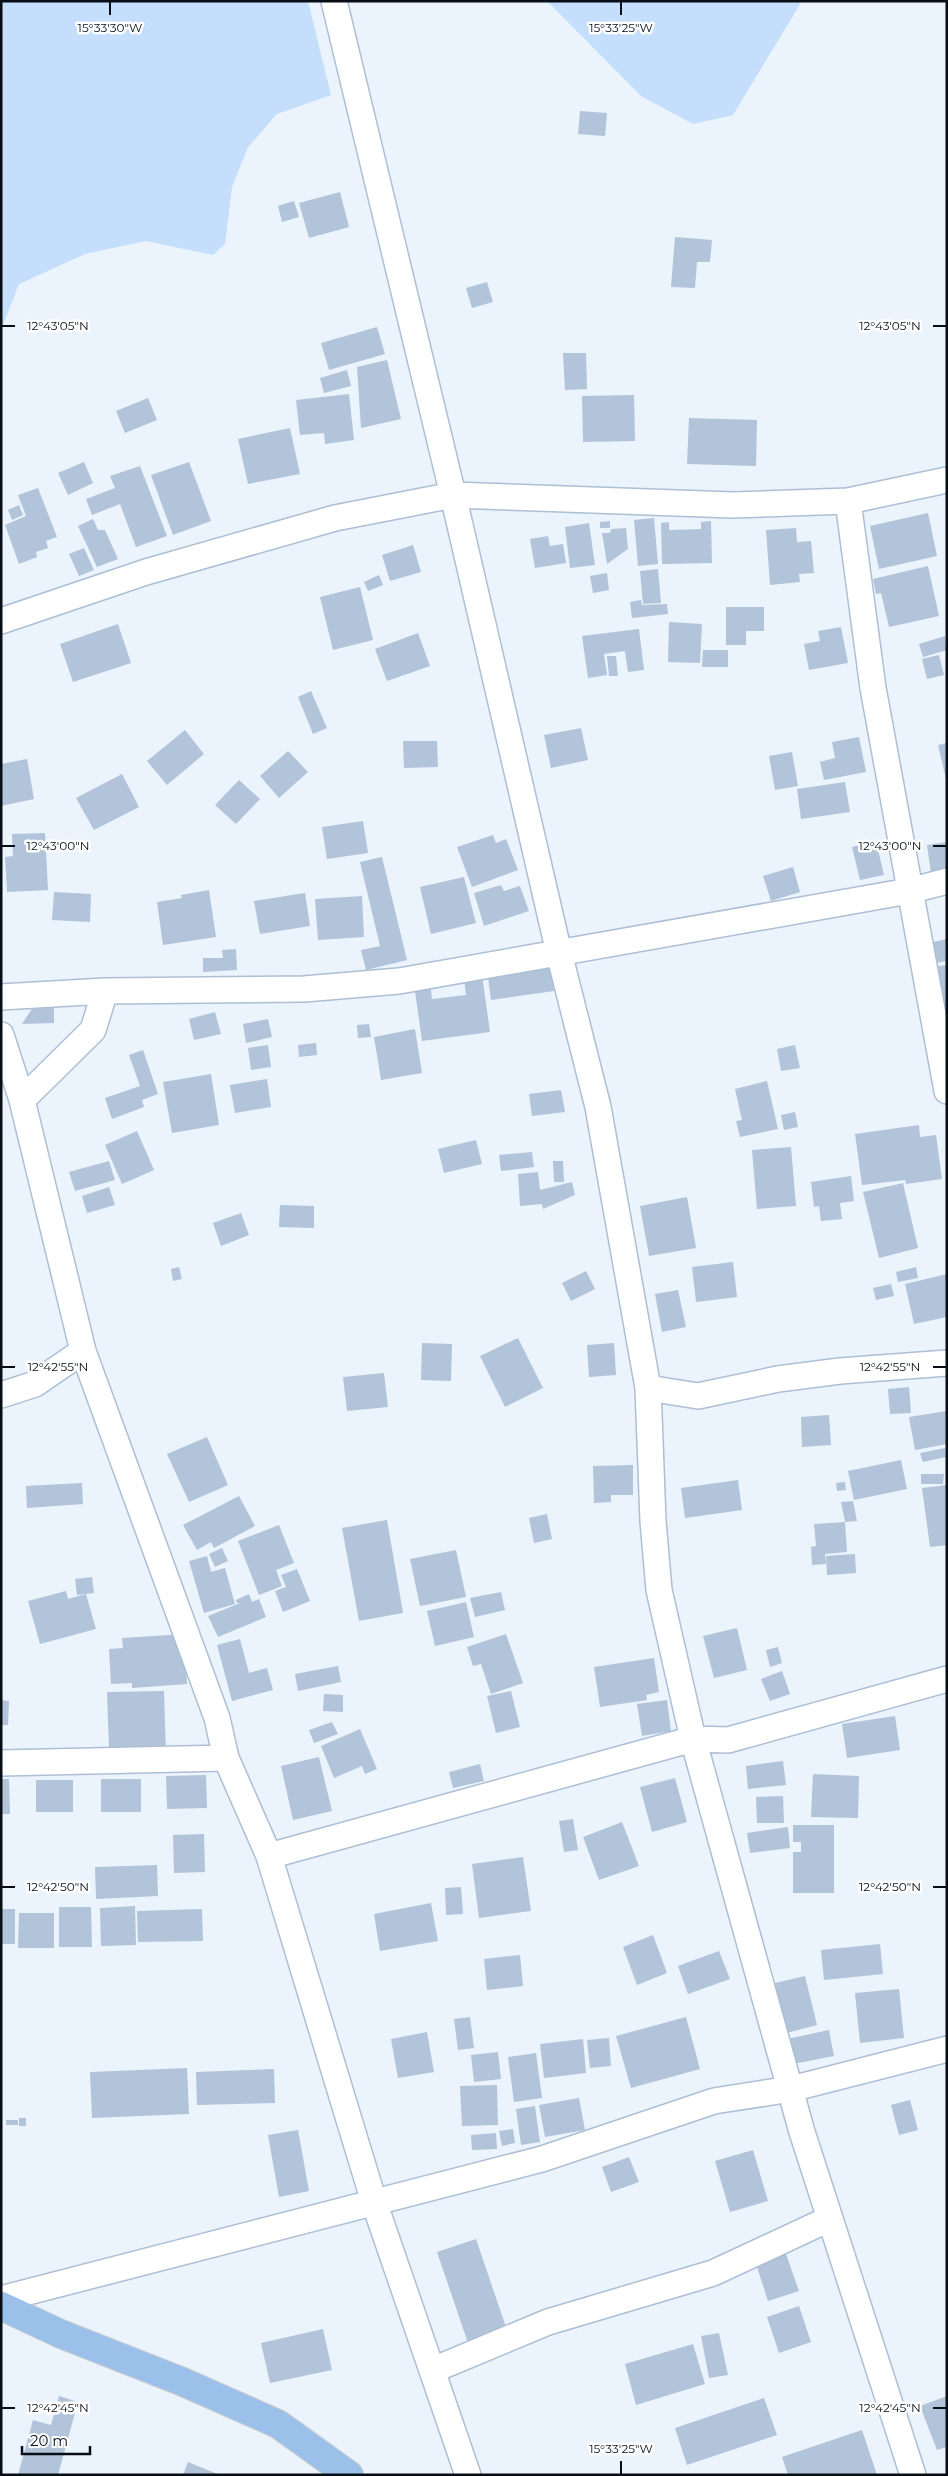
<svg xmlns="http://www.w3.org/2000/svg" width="948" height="2476" font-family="Montserrat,sans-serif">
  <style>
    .green { fill: #c5defc }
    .building { fill: #b1c4d9 }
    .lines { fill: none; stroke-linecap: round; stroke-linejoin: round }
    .minor-casing { stroke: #adbfd5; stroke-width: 28 }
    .major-casing { stroke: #cecfd0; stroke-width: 30 }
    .minor { stroke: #fff; stroke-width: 25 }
    .major { stroke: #9bc1eb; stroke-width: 28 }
    .ticks { fill: none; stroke: #080e15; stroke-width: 2 }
    .ticks-label { font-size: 12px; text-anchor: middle; fill: #080e15; stroke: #fff; stroke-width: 5; stroke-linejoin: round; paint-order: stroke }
  </style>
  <rect width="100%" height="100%" fill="#ebf3fc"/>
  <!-- green -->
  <path class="green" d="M1,1H308L331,95L277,114L248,147L232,187L225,244L213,255L146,241L85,254L19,284L1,330Z
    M547,1H802L733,115L693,124L641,96Z"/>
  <!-- building -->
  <path class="building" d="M580,111L607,113L605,136L578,134Z
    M340,192L349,227L309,238L299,203Z
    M294,201L299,217L282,222L278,206Z
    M675,237L712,240L710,262H697L695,288L671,287Z
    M487,282L493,302L472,308L466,288Z
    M377,327L385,354L329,370L321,343Z
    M563,353H586L587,389L565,390Z
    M387,360L401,419L361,428L357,367Z
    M347,370L351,386L324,393L320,378Z
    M349,394L354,440L325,444L324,433L300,435L296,400Z
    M634,395L635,441L583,442L582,396Z
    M148,398L157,420L125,433L116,411Z
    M689,418L757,420L756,466L687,464Z
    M290,428L300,474L248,484L238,439Z
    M84,462L93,483L68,495L58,473Z
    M189,462L211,521L173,535L151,475Z
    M140,466L167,536L136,547L120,504L92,515L86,499L115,488L110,476Z
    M38,488L57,537L46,541L48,548L36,552L37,557L19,564L5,525L26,516L18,495Z
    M19,505L23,515L12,520L8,510Z
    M928,513L937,556L879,569L870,526Z
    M654,518L658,564L638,566L634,520Z
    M93,519L98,530H105L118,559L97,567L78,526Z
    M610,521V528H600V522Z
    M711,521L712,563L662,564L661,523L669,522V530L701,529V522Z
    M589,523L595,565L570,568L565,527Z
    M626,528L628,549L607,564L602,533H610L611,529Z
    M796,528L797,542L811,541L814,573L799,574L800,582L770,585L766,530Z
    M548,536L550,546L563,544L566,563L535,568L530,539Z
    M413,545L421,572L390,581L382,555Z
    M84,548L94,570L79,576L69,554Z
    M928,566L939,616L889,627L881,593L876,594L873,579Z
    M658,569L661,603L643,604L640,571Z
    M607,573L609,590L593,593L590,576Z
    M379,575L383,585L368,591L364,582Z
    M360,587L373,640L333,650L320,597Z
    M641,600L642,605L667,604L668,614L632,618L630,602Z
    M726,607H764V631H746V645H726Z
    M669,622L702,624L700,663L668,662Z
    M118,624L131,663L73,682L60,644Z
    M841,627L848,663L809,670L804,644L820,641L818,631Z
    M639,629L644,670L628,672L625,651L604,654L607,675L588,678L582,636Z
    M418,633L430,666L387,681L375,649Z
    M945,636L947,650L923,657L919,644Z
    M703,650H728V667H702Z
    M939,655L944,675L927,679L922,659Z
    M607,656H616L618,676H609Z
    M311,691L327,728L313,734L298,697Z
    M581,728L588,760L551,768L544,735Z
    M185,730L204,754L167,785L147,761Z
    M859,737L866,772L824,780L820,762L835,758L832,742Z
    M403,741H437L438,767L404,768Z
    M947,743V779H946L938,745Z
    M288,751L308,772L279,798L260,776Z
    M792,752L798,786L775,790L769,756Z
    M27,759L34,799L1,806V764Z
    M122,774L139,807L94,830L76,798Z
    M239,780L260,799L236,824L215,805Z
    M845,782L850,812L801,819L797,789Z
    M363,821L368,853L327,859L322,827Z
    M45,833L48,890L7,892L5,857L13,856L12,834Z
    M493,835L496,843L506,839L518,870L472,887L457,847Z
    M876,841L884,875L860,880L852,847Z
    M947,842V871L931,873L927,845Z
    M382,857L407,960L366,970L361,950L380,946L360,862Z
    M793,867L800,892L771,901L763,876Z
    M464,877L476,923L431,934L420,887Z
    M501,885L504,891L520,886L529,911L484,926L474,893Z
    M209,890L216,937L163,945L157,902L182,898L181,895Z
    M54,892L91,894L90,922L52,920Z
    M305,893L310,926L260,934L254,901Z
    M362,896L364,937L318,940L315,899Z
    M947,939V961L936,963L933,942Z
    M236,949L237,970L203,972V958H223L222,950Z
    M947,965V1014H945L938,966Z
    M551,967L554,991L491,1000L488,977Z
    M482,975L490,1032L422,1041L414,984L430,982L432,999L466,995L464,978Z
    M35,1004H54V1023L22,1024Z
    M215,1012L221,1034L194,1040L189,1019Z
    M268,1019L272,1037L246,1043L243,1024Z
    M369,1024L371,1037L358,1038L357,1025Z
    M415,1029L422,1073L381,1080L374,1037Z
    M316,1043L317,1055L299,1057L298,1045Z
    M268,1045L271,1067L251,1070L248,1048Z
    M795,1045L800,1068L781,1071L777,1049Z
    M143,1050L158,1094L142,1100L144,1107L112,1119L105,1098L140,1086L129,1055Z
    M211,1074L219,1125L172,1133L163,1082Z
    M267,1079L271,1107L235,1113L230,1085Z
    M767,1081L778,1129L740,1137L736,1121L742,1120L735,1089Z
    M561,1090L565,1112L532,1116L529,1094Z
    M795,1112L798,1127L784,1130L781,1115Z
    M919,1125L920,1137L936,1135L942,1179L906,1184L905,1180L862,1185L855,1134Z
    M137,1131L154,1170L122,1184L105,1145Z
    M476,1140L482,1164L444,1173L438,1149Z
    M791,1147L796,1206L757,1209L752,1150Z
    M532,1152L534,1167L501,1171L499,1155Z
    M109,1161L115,1180L75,1191L69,1172Z
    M553,1161H563L564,1182H554Z
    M538,1172L540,1190L572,1182L575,1195L543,1209L542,1204L520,1206L518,1174Z
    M851,1176L854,1201L840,1203L842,1219L821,1221L819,1206L814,1207L811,1182Z
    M903,1183L918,1248L879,1258L863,1192Z
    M109,1187L115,1205L87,1213L82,1196Z
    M687,1197L696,1248L649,1256L640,1206Z
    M280,1205L314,1206V1228L279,1227Z
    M241,1213L249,1235L221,1246L213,1223Z
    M733,1262L737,1297L696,1302L692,1267Z
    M179,1267L182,1279L173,1281L171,1269Z
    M916,1267L918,1278L898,1282L896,1272Z
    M586,1271L595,1289L571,1301L562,1283Z
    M947,1274V1317L914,1324L905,1284Z
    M891,1284L894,1296L876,1300L873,1288Z
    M678,1290L686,1327L662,1332L655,1294Z
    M518,1338L543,1388L505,1407L480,1356Z
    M422,1343L452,1344L451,1381L421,1380Z
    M614,1343L616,1375L589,1377L587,1345Z
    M384,1373L388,1407L347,1411L343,1377Z
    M909,1387L911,1413L890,1414L888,1389Z
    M947,1411V1444L915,1450L909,1417Z
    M829,1415L831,1445L802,1447L801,1417Z
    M207,1437L228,1485L189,1502L167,1454Z
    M945,1448L946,1457L923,1462L920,1453Z
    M901,1460L907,1489L854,1500L848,1471Z
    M633,1465V1495H611V1502L594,1503L593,1466Z
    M921,1474H944L943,1484H921Z
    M738,1480L742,1510L685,1518L681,1488Z
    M845,1482L846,1490L837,1491L836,1483Z
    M82,1483L83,1504L27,1508L26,1486Z
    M947,1485V1545L930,1547L922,1488Z
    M239,1496L255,1526L214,1548L211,1542L197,1550L183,1525Z
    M853,1501L857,1521L845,1522L847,1552L825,1554L826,1564L812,1565L811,1547L816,1546L814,1524L845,1522L841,1502Z
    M547,1514L552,1539L534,1543L529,1518Z
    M387,1520L403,1613L359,1621L342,1528Z
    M279,1525L294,1563L276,1570L282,1586L259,1595L238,1541Z
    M222,1548L228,1561L215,1567L209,1554Z
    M456,1550L466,1597L420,1606L410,1559Z
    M855,1554L856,1573L827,1575L826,1556Z
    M207,1556L211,1572L225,1568L235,1604L204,1613L189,1561Z
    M297,1569L310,1601L283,1612L275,1591L286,1587L281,1575Z
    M92,1577L94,1593L77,1595L75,1579Z
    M66,1591L68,1599L86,1594L96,1629L40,1644L28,1601Z
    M501,1592L505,1610L475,1617L470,1598Z
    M249,1594L252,1602L259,1599L266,1617L218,1637L208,1616L240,1603H237L236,1600Z
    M466,1602L474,1637L435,1646L427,1611Z
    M737,1628L747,1670L714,1678L703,1636Z
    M184,1634L187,1684L132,1688V1683L111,1684L109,1649L123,1648L122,1638Z
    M506,1634L523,1683L491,1694L481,1664L473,1666L467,1647Z
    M240,1639L249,1673L267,1668L273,1690L232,1701L217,1645Z
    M778,1647L782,1663L770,1667L766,1650Z
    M654,1658L659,1692L646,1695L647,1700L600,1707L594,1667Z
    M338,1666L341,1682L298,1691L295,1674Z
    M782,1671L790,1694L770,1701L761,1679Z
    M164,1691L166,1756L138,1757L137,1746L109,1748L107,1692Z
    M511,1691L520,1727L496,1733L487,1696Z
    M324,1694L343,1695V1712L323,1711Z
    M1,1700L9,1701L8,1725H1Z
    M667,1700L671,1731L642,1736L637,1704Z
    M895,1716L900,1750L847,1758L842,1724Z
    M332,1722L338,1734L314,1743L309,1730Z
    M360,1729L377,1769L365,1774L362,1766L334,1778L321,1746Z
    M319,1757L332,1811L293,1820L281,1766Z
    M783,1761L786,1785L748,1789L746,1766Z
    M480,1764L484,1781L453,1788L449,1772Z
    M813,1774L859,1776L858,1818L811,1817Z
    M206,1775L207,1808L167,1809L166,1776Z
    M675,1778L687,1822L652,1832L640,1787Z
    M1,1779H9L10,1814H1Z
    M101,1779H141V1812H101Z
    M36,1780H73V1812H36Z
    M783,1796L784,1823H757L756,1797Z
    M573,1819L578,1850L564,1852L559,1821Z
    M622,1822L639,1866L599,1880L583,1837Z
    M793,1825H834V1893H793V1852H801V1842H793Z
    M788,1827L790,1848L750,1853L747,1833Z
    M204,1834L205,1872L174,1873L173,1835Z
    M523,1857L531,1911L479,1918L472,1864Z
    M157,1865L158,1896L96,1899L95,1867Z
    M461,1887L463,1914L446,1915L445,1888Z
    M431,1903L438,1941L380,1951L374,1914Z
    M135,1906L136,1945L101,1946L100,1908Z
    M59,1907H91L92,1947H59Z
    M1,1909H15V1944H1Z
    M202,1909L203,1941L138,1942L137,1911Z
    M19,1913H54V1948H18Z
    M653,1935L667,1973L637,1985L623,1947Z
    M880,1944L883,1974L824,1980L821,1950Z
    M719,1951L730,1979L688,1994L678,1966Z
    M520,1955L523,1986L487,1990L484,1959Z
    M805,1976L817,2025L783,2034L771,1984Z
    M899,1989L904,2038L860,2043L855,1993Z
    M470,2017L474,2048L458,2050L454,2019Z
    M686,2017L700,2069L631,2088L616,2036Z
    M829,2030L834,2056L793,2064L787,2039Z
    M427,2032L434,2072L398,2078L391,2039Z
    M609,2038L611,2066L590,2068L587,2040Z
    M583,2039L586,2073L544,2078L540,2044Z
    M498,2052L501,2079L474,2082L471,2055Z
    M536,2053L542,2098L514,2102L508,2057Z
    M187,2068L189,2114L92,2118L90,2072Z
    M274,2069L275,2103L197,2105L196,2072Z
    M497,2085L498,2125L462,2126L460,2086Z
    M579,2098L585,2130L545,2137L539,2105Z
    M910,2100L918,2130L899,2135L891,2105Z
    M535,2106L540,2142L521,2145L516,2109Z
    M19,2118H26V2126H19Z
    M6,2120H18V2125H6Z
    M513,2129L515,2143L502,2146L499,2131Z
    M298,2130L309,2191L279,2197L268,2135Z
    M496,2133L497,2149L472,2150L471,2135Z
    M753,2150L768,2201L730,2212L715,2161Z
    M629,2157L639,2182L611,2192L602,2167Z
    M476,2239L507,2330L468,2343L437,2252Z
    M786,2254L799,2291L768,2301L756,2264Z
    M799,2306L811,2342L779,2353L767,2317Z
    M323,2329L332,2370L270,2383L261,2343Z
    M719,2333L728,2375L709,2378L701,2336Z
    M693,2344L705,2384L636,2405L625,2364Z
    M59,2396L78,2402L58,2475H18L33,2420L51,2425Z
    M947,2396V2447L937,2450L920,2406Z
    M764,2398L777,2435L687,2465L675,2428Z
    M862,2430L877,2475H788L782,2457Z
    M188,2462L220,2475H183Z"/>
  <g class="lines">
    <!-- minor casing -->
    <g class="minor-casing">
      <path id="minor" d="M334,1L453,495L559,953L598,1107L648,1388L653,1521L659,1590L693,1739L802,2132L913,2475
        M848,501L873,688L947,1091
        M1,621L146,572L335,518L453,495L733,505L848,501L947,480
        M1,997L105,991L304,989L399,981L909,891L947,881
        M1,1035L22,1100L83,1351L217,1718L226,1758L269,1856L374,2202L468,2475
        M22,1100L93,1030L105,991
        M648,1388L698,1396L778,1379L840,1371L947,1363
        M1,1395L35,1384L83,1351
        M1,1763L226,1758
        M269,1856L693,1739L728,1740L947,1679
        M1,2299L542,2159L714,2101L791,2089L947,2049
        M433,2370L548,2322L713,2273L829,2219"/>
    </g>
    <!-- major casing -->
    <g class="major-casing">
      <path id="major" d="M1,2306L61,2334L183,2382L278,2424L349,2475"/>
    </g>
    <!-- minor -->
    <use href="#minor" class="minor"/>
    <!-- major -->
    <use href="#major" class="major"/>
  </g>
  <!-- ticks -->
  <path class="ticks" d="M110,2V15M621,2V15M2,326H15M933,326H946M2,846H15M933,846H946M2,1367H15M933,1367H946M2,1887H15M933,1887H946M2,2408H15M933,2408H946M621,2461V2474"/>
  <g class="ticks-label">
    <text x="110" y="32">15°33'30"W</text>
    <text x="621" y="32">15°33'25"W</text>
    <text x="58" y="330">12°43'05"N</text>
    <text x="890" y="330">12°43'05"N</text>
    <text x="58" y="850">12°43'00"N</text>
    <text x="890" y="850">12°43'00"N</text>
    <text x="58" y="1371">12°42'55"N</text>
    <text x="890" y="1371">12°42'55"N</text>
    <text x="58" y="1891">12°42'50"N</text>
    <text x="890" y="1891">12°42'50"N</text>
    <text x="58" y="2412">12°42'45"N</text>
    <text x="890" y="2412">12°42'45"N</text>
    <text x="621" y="2453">15°33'25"W</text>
  </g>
  <!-- border -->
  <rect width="948" height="2476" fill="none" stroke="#080e15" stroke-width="5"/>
  <!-- scale -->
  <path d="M22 2446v8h68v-8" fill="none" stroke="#080e15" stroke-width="2.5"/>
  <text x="30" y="2446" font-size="15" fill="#080e15" stroke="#ffffff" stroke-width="4" paint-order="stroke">20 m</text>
</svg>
